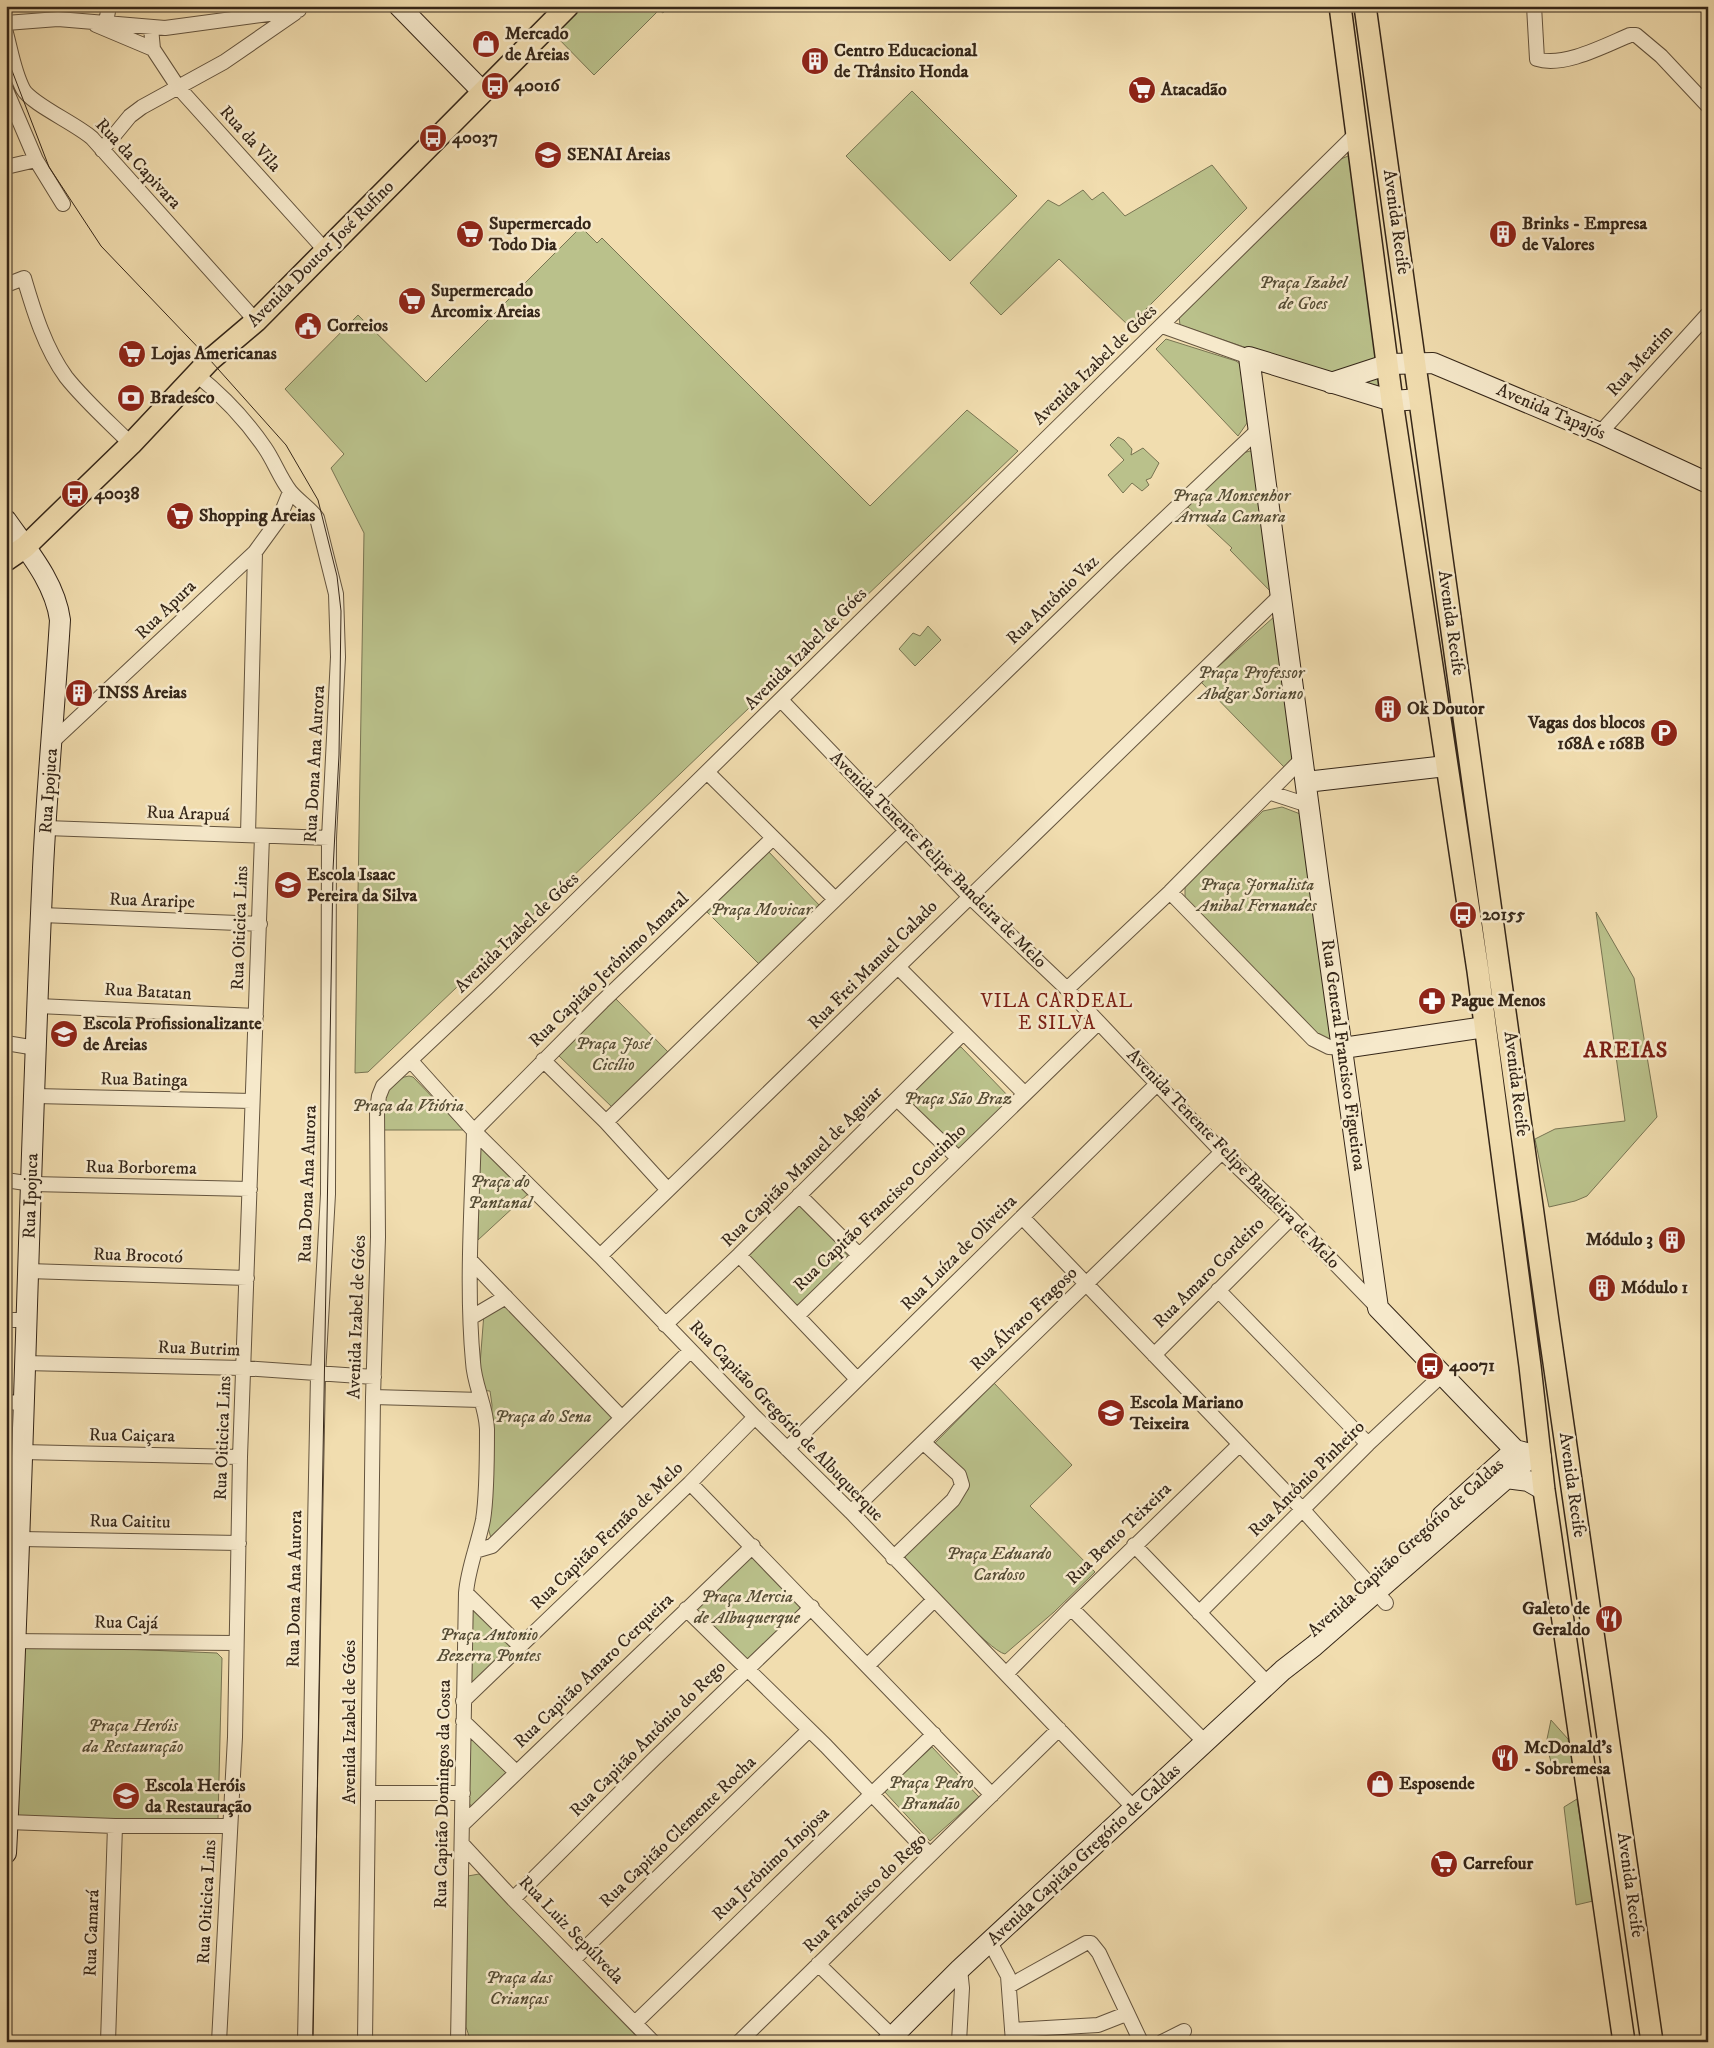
<svg xmlns="http://www.w3.org/2000/svg" width="1714" height="2048" font-family="'IM FELL DW Pica',serif">
  <style>
    .green { fill: #bac18b; stroke: #787452 }
    .lines { fill: none; stroke-linecap: round; stroke-linejoin: round }
    .street-casing { stroke: #64543e; stroke-width: 16 }
    .secondary-casing { stroke: #352618; stroke-width: 22 }
    .primary-casing { stroke: #352618; stroke-width: 24 }
    .street { stroke: #f6e9cb; stroke-width: 14 }
    .secondary { stroke: #f6e9cb; stroke-width: 20 }
    .primary { stroke: #f1ddaf; stroke-width: 21 }
    .tram { stroke: #352618; stroke-width: 1 }
    .labels { text-anchor: middle; dominant-baseline: central; stroke-width: 5; stroke-linejoin: round; paint-order: stroke }
    .poi-label { font-size: 18px; font-weight: bold; fill: #352618; stroke: #f6e9cb; text-anchor: start }
    .street-label { font-size: 18px; fill: #352618; stroke: #f6e9cb }
    .park-label { font-size: 18px; font-style: italic; fill: #564d35; stroke: #f6e9cb }
    .neighbourhood-label { font-size: 19px; letter-spacing: 1px; fill: #7a1f14; stroke: #f6e9cb }
    .district-label { font-size: 22px; font-weight: bold; letter-spacing: 1px; fill: #7a1f14; stroke: #f6e9cb }
  </style>
  <rect width="100%" height="100%" fill="#f1ddaf"/>
  <filter id="stains"><feTurbulence type="fractalNoise" baseFrequency=".004" numOctaves="4"/><feColorMatrix values="0 0 0 0 .2 0 0 0 0 .09 0 0 0 0 .02 0 0 0 .5 -.17"/></filter>
  <radialGradient id="worn" r=".72"><stop offset=".6" stop-color="#630" stop-opacity="0"/><stop offset="1" stop-color="#630" stop-opacity=".3"/></radialGradient>
  <!-- green -->
  <path class="green" d="M577,6H670L663,13L659,10L594,75L551,31Z
    M912,91L1017,196L950,261L846,156Z
    M1348,156L1353,160L1380,388L1308,369L1180,325L1179,317L1341,159Z
    M1212,165L1247,208L1129,326L1059,259L1001,315L970,283L1048,200L1059,206L1083,190L1092,200L1103,192L1125,216Z
    M581,227L597,243L602,238L870,506L967,410L1018,451L368,1072L355,1073L364,533L331,468L344,454L285,389L358,315L426,382Z
    M1166,339L1236,361L1240,364L1247,423L1238,436L1156,349Z
    M1118,437L1124,440L1132,449L1131,455L1143,448L1159,463L1151,478L1146,480L1149,485L1142,491L1132,483L1123,493L1108,475L1124,460L1110,445Z
    M1250,451L1254,453L1273,594L1230,550L1232,548L1187,506L1243,453Z
    M1275,616L1298,759L1285,768L1201,682Z
    M928,626L941,640L915,666L899,649L913,633L920,636Z
    M1282,807L1303,815L1335,1038L1319,1041L1185,903V886L1263,811Z
    M768,851L820,906L761,966L704,909Z
    M1596,912L1634,978L1657,1117L1587,1196L1575,1201L1549,1207L1535,1139L1555,1129L1625,1121Z
    M615,998L670,1054L613,1108L558,1055Z
    M956,1047H961L1012,1100L957,1152L905,1099Z
    M409,1076L413,1077L464,1130H381C383,1110 383,1080 409,1076Z
    M481,1147L529,1193L478,1240L480,1148Z
    M799,1202L850,1258L796,1310L744,1254Z
    M505,1304L615,1417L491,1538L486,1521L492,1405L490,1391L478,1390L484,1313Z
    M994,1383L1072,1465L1030,1506L1095,1572L1054,1612L1005,1654C989,1651 922,1576 906,1560L904,1554L968,1490L966,1477L935,1443Z
    M751,1552L802,1603L797,1614L747,1662L691,1608Z
    M470,1600L517,1645L475,1684L470,1680Z
    M32,1645L217,1653L222,1658L218,1819L210,1825L15,1817L20,1648Z
    M1551,1720L1568,1739L1573,1766L1553,1769L1546,1744Z
    M471,1737L508,1775L472,1807L469,1803V1738Z
    M932,1747L979,1797L930,1841L884,1791Z
    M1577,1799L1593,1901L1576,1905L1564,1807Z
    M479,1874L642,2042H484L469,2036L466,2027L468,1876Z"/>
  <g class="lines">
    <!-- street casing -->
    <g class="street-casing">
      <path id="street" d="M1534,6L1537,59C1563,68 1606,45 1630,35H1636L1661,56L1708,106
        M106,22L109,6
        M6,23L58,19L165,28L299,10
        M96,25L153,49
        M151,28L153,49L178,87L325,250
        M6,33C11,51 14,72 23,89C31,104 75,123 92,138L256,321
        M6,90L36,160L63,204
        M102,150L130,116L142,107L224,62L295,13
        M6,167L36,160
        M6,285L24,278C34,312 45,348 66,377C85,401 109,422 131,444
        M1162,326L1249,357
        M197,375C223,396 246,420 265,448C274,461 280,478 290,491C298,501 309,507 317,518L336,594L338,657L329,838L328,1194L318,1375L305,2042
        M1600,433L1708,314
        M781,700L969,896L1067,989L1222,1152L1291,1218L1378,1308
        M52,742L255,552L279,519L290,492
        M707,772L835,899
        M1271,793L1308,805
        M876,798L1120,561L1257,431
        M46,828L329,838
        M248,835L255,552
        M1170,892L1313,1039L1329,1047L1343,1048
        M42,915L260,924
        M898,967L1024,1093
        M1067,989L1170,892L1303,758
        M38,1006L256,1016
        M6,1043L36,1048
        M543,1060L606,1122L668,1190
        M411,1061L474,1131L600,1256L755,1417L851,1512L1134,1808
        M35,1096L252,1101
        M897,1099L958,1158
        M606,1122L907,830
        M6,1180L32,1184L250,1189
        M799,1195L859,1255
        M1022,1217L1303,1510L1386,1603
        M739,1255L857,1379
        M600,1256L1280,596
        M471,1261L622,1418
        M28,1271L247,1278
        M1218,1290L1368,1444
        M797,1316L1098,1023
        M472,1317L506,1297
        M6,1320H25
        M665,1325L739,1255L963,1033
        M1154,1355L1291,1218
        M24,1363L243,1368L374,1377
        M373,1397L481,1400
        M6,1402L22,1403
        M787,1449L1157,1084
        M22,1452L240,1457
        M6,1479H22
        M690,1483L992,1795
        M851,1512L1222,1152
        M21,1539L239,1543
        M1134,1545L1268,1684
        M475,1551L492,1546L690,1351
        M893,1558L953,1500L962,1485L959,1475L924,1443
        M466,1593L520,1646
        M1071,1608L1206,1743
        M686,1609L826,1746L930,1855
        M1199,1613L1368,1444L1442,1375
        M7,1641L236,1643
        M868,1665L934,1600
        M1006,1674L1071,1608L1239,1445
        M463,1701L690,1483L755,1417
        M463,1721L516,1772
        M369,1793H463
        M8,1822L115,1826H230
        M463,1824L753,1546
        M462,1844L513,1899L653,2042
        M513,1899L654,1759L812,1607
        M990,1942L1008,1976L1013,2042
        M573,1960L809,1730
        M818,1964L893,2037L894,2042
        M1009,1986L1086,1943H1091L1099,1953L1141,2042
        M635,2023L934,1734
        M1012,2030L1098,2025L1126,2014
        M108,2042L115,1826
        M219,2042L235,1737L240,1457L262,836
        M365,2042L373,1397L378,1237L377,1110L379,1096L383,1086L487,988L1357,133
        M458,2042L466,1593C468,1568 478,1545 483,1520C487,1496 487,1453 487,1429C486,1405 474,1385 473,1362C466,1286 472,1207 474,1131L602,1002L773,838
        M739,2042L1059,1729
        M959,2042L962,1988L960,1969
        M1162,2042L1184,2031"/>
    </g>
    <!-- secondary casing -->
    <g class="secondary-casing">
      <path id="secondary" d="M399,6L483,92
        M1331,383L1389,364L1433,363L1600,433L1708,483
        M1420,399L1392,401L1249,357L1319,884L1378,1308L1515,1450L1541,1457
        M6,520C27,550 55,582 60,620C55,703 47,785 43,868C28,1196 23,1525 6,1853
        M1306,782L1446,766
        M1343,1048L1485,1027
        M1506,1478L1528,1481L1544,1490
        M1442,1516L1515,1450
        M887,2042L960,1969L1283,1670L1314,1646L1532,1456"/>
    </g>
    <!-- primary casing -->
    <g class="primary-casing">
      <path id="primary" d="M1340,6L1392,401L1478,971L1530,1366L1544,1490L1624,2042
        M1365,6L1548,1321L1652,2042
        M6,560L25,547L131,444L210,360L256,321L568,6"/>
    </g>
    <!-- street -->
    <use href="#street" class="street"/>
    <!-- secondary -->
    <use href="#secondary" class="secondary"/>
    <!-- primary -->
    <use href="#primary" class="primary"/>
    <!-- tram -->
    <path class="tram" d="M6,55L49,167L101,246L210,360L286,445L318,500L337,576L341,611L339,755L333,870L313,2042"/>
  </g>
  <!-- icons -->
  <defs>
    <g id="shop-disc" transform="scale(1.4375)"><circle r="9.5" fill="#8f2418" stroke="#f6e9cb"/><path d="M-5-2.5h2.3a2.7 3.5 0 0 1 5.4 0H5L5.5 6h-11ZM-1.5-2.5h3a1.5 2.3 0 0 0-3 0Z" fill="#fff"/></g>
    <g id="building-disc" transform="scale(1.4375)"><circle r="9.5" fill="#8f2418" stroke="#f6e9cb"/><path d="M-4-6H4V6H1V3H-1V6H-4ZM-2.5-4.3h1.7v1.8h-1.7ZM.8-4.3h1.7v1.8H.8ZM-2.5-1h1.7V.8h-1.7ZM.8-1h1.7V.8H.8Z" fill="#fff"/></g>
    <g id="bus-disc" transform="scale(1.4375)"><circle r="9.5" fill="#8f2418" stroke="#f6e9cb"/><path d="M-5-6H5V4H4V6H2V4H-2V6H-4V4H-5ZM-3.5-4V0h7V-4ZM-3.5 1.2v1.5H-2V1.2ZM2 1.2v1.5H3.5V1.2Z" fill="#fff"/></g>
    <g id="supermarket-disc" transform="scale(1.4375)"><circle r="9.5" fill="#8f2418" stroke="#f6e9cb"/><path d="M-6-5.5h2.5l.6 2H6L4.5 2H-2.5L-4.4-4H-6ZM-1.5 3.2a1.3 1.3 0 1 0 .1 0ZM3 3.2a1.3 1.3 0 1 0 .1 0Z" fill="#fff"/></g>
    <g id="university-disc" transform="scale(1.4375)"><circle r="9.5" fill="#8f2418" stroke="#f6e9cb"/><path d="M0-5L7-2L0 1L-7-2ZM-4 1L0 2.5L4 1V4Q0 6-4 4Z" fill="#fff"/></g>
    <g id="civic-disc" transform="scale(1.4375)"><circle r="9.5" fill="#8f2418" stroke="#f6e9cb"/><path d="M-.6-6.5H3V-4.5H.6V-3L4-1V1h2V6H-6V1h2V-1L-.6-3ZM-1.2 2.5V6h2.4V2.5Z" fill="#fff"/></g>
    <g id="bank-disc" transform="scale(1.4375)"><circle r="9.5" fill="#8f2418" stroke="#f6e9cb"/><path d="M-6-4H6V4H-6ZM0-2.3a2.3 2.3 0 1 0 0 4.6a2.3 2.3 0 1 0 0-4.6Z" fill="#fff"/></g>
    <g id="parking-disc" transform="scale(1.4375)"><circle r="9.5" fill="#8f2418" stroke="#f6e9cb"/><path d="M-3.5-5.5H1a3.5 3.5 0 0 1 0 7H-1V5.5H-3.5ZM-1-3.4V-.6H.8a1.4 1.4 0 0 0 0-2.8Z" fill="#fff"/></g>
    <g id="school-disc" transform="scale(1.4375)"><circle r="9.5" fill="#8f2418" stroke="#f6e9cb"/><path d="M0-5L7-2L0 1L-7-2ZM-4 1L0 2.5L4 1V4Q0 6-4 4Z" fill="#fff"/></g>
    <g id="pharmacy-disc" transform="scale(1.4375)"><circle r="9.5" fill="#8f2418" stroke="#f6e9cb"/><path d="M-2-6h4v4h4v4h-4v4h-4v-4h-4v-4h4Z" fill="#fff"/></g>
    <g id="restaurant-disc" transform="scale(1.4375)"><circle r="9.5" fill="#8f2418" stroke="#f6e9cb"/><path d="M-5-6h1v4h1v-4h1v4h1v-4h1v5L-1.5 .5V6h-2V.5L-5-1ZM5-6V6H3V1.5H1.5Q1.5-4 5-6Z" fill="#fff"/></g>
  </defs>
  <g fill-rule="evenodd">
    <use href="#shop-disc" x="486" y="44"/>
    <use href="#building-disc" x="815" y="61"/>
    <use href="#bus-disc" x="495" y="86"/>
    <use href="#supermarket-disc" x="1142" y="90"/>
    <use href="#bus-disc" x="433" y="138"/>
    <use href="#university-disc" x="548" y="155"/>
    <use href="#supermarket-disc" x="470" y="234"/>
    <use href="#building-disc" x="1503" y="234"/>
    <use href="#supermarket-disc" x="412" y="301"/>
    <use href="#civic-disc" x="308" y="326"/>
    <use href="#supermarket-disc" x="132" y="354"/>
    <use href="#bank-disc" x="131" y="398"/>
    <use href="#bus-disc" x="75" y="494"/>
    <use href="#supermarket-disc" x="180" y="516"/>
    <use href="#building-disc" x="79" y="693"/>
    <use href="#building-disc" x="1388" y="709"/>
    <use href="#parking-disc" x="1664" y="733"/>
    <use href="#school-disc" x="288" y="885"/>
    <use href="#bus-disc" x="1463" y="915"/>
    <use href="#pharmacy-disc" x="1432" y="1001"/>
    <use href="#school-disc" x="64" y="1034"/>
    <use href="#building-disc" x="1672" y="1240"/>
    <use href="#building-disc" x="1602" y="1288"/>
    <use href="#bus-disc" x="1430" y="1366"/>
    <use href="#school-disc" x="1111" y="1413"/>
    <use href="#restaurant-disc" x="1609" y="1619"/>
    <use href="#restaurant-disc" x="1505" y="1758"/>
    <use href="#shop-disc" x="1380" y="1784"/>
    <use href="#school-disc" x="126" y="1796"/>
    <use href="#supermarket-disc" x="1444" y="1864"/>
  </g>
  <g class="labels">
    <!-- poi labels -->
    <g class="poi-label">
      <text x="505" y="34">Mercado<tspan x="505" dy="21">de Areias</tspan></text>
      <text x="834" y="51">Centro Educacional<tspan x="834" dy="21">de Trânsito Honda</tspan></text>
      <text x="514" y="86">40016</text>
      <text x="1161" y="90">Atacadão</text>
      <text x="452" y="138">40037</text>
      <text x="567" y="155">SENAI Areias</text>
      <text x="489" y="224">Supermercado<tspan x="489" dy="21">Todo Dia</tspan></text>
      <text x="1522" y="224">Brinks - Empresa<tspan x="1522" dy="21">de Valores</tspan></text>
      <text x="431" y="291">Supermercado<tspan x="431" dy="21">Arcomix Areias</tspan></text>
      <text x="327" y="326">Correios</text>
      <text x="151" y="354">Lojas Americanas</text>
      <text x="150" y="398">Bradesco</text>
      <text x="94" y="494">40038</text>
      <text x="199" y="516">Shopping Areias</text>
      <text x="98" y="693">INSS Areias</text>
      <text x="1407" y="709">Ok Doutor</text>
      <text x="1645" y="723" text-anchor="end">Vagas dos blocos<tspan x="1645" dy="21">168A e 168B</tspan></text>
      <text x="307" y="875">Escola Isaac<tspan x="307" dy="21">Pereira da Silva</tspan></text>
      <text x="1482" y="915">20155</text>
      <text x="1451" y="1001">Pague Menos</text>
      <text x="83" y="1024">Escola Profissionalizante<tspan x="83" dy="21">de Areias</tspan></text>
      <text x="1653" y="1240" text-anchor="end">Módulo 3</text>
      <text x="1621" y="1288">Módulo 1</text>
      <text x="1449" y="1366">40071</text>
      <text x="1130" y="1403">Escola Mariano<tspan x="1130" dy="21">Teixeira</tspan></text>
      <text x="1590" y="1609" text-anchor="end">Galeto de<tspan x="1590" dy="21">Geraldo</tspan></text>
      <text x="1524" y="1748">McDonald's<tspan x="1524" dy="21">- Sobremesa</tspan></text>
      <text x="1399" y="1784">Esposende</text>
      <text x="145" y="1786">Escola Heróis<tspan x="145" dy="21">da Restauração</tspan></text>
      <text x="1463" y="1864">Carrefour</text>
    </g>
    <!-- street labels -->
    <g class="street-label">
      <text transform="translate(250 139) rotate(48)">Rua da Vila</text>
      <text transform="translate(138 164) rotate(47)">Rua da Capivara</text>
      <text transform="translate(1396 222) rotate(82)">Avenida Recife</text>
      <text transform="translate(321 254) rotate(-45)">Avenida Doutor José Rufino</text>
      <text transform="translate(1640 361) rotate(-48)">Rua Mearim</text>
      <text transform="translate(1095 365) rotate(-44)">Avenida Izabel de Góes</text>
      <text transform="translate(1551 412) rotate(23)">Avenida Tapajós</text>
      <text transform="translate(1053 600) rotate(-44)">Rua Antônio Vaz</text>
      <text transform="translate(166 610) rotate(-44)">Rua Apura</text>
      <text transform="translate(1451 623) rotate(82)">Avenida Recife</text>
      <text transform="translate(806 649) rotate(-45)">Avenida Izabel de Góes</text>
      <text transform="translate(315 764) rotate(-87)">Rua Dona Ana Aurora</text>
      <text transform="translate(49 791) rotate(-86)">Rua Ipojuca</text>
      <text transform="translate(188 814) rotate(2)">Rua Arapuá</text>
      <text transform="translate(938 860) rotate(45)">Avenida Tenente Felipe Bandeira de Melo</text>
      <text transform="translate(152 901) rotate(2)">Rua Araripe</text>
      <text transform="translate(240 928) rotate(-88)">Rua Oiticica Lins</text>
      <text transform="translate(517 933) rotate(-44)">Avenida Izabel de Góes</text>
      <text transform="translate(873 965) rotate(-45)">Rua Frei Manuel Calado</text>
      <text transform="translate(609 970) rotate(-44)">Rua Capitão Jerônimo Amaral</text>
      <text transform="translate(148 992) rotate(3)">Rua Batatan</text>
      <text transform="translate(1343 1055) rotate(82)">Rua General Francisco Figueiroa</text>
      <text transform="translate(144 1080) rotate(1)">Rua Batinga</text>
      <text transform="translate(1516 1084) rotate(83)">Avenida Recife</text>
      <text transform="translate(1233 1159) rotate(46)">Avenida Tenente Felipe Bandeira de Melo</text>
      <text transform="translate(802 1167) rotate(-45)">Rua Capitão Manuel de Aguiar</text>
      <text transform="translate(141 1168) rotate(1)">Rua Borborema</text>
      <text transform="translate(308 1184) rotate(-88)">Rua Dona Ana Aurora</text>
      <text transform="translate(31 1196) rotate(-88)">Rua Ipojuca</text>
      <text transform="translate(880 1208) rotate(-44)">Rua Capitão Francisco Coutinho</text>
      <text transform="translate(959 1253) rotate(-45)">Rua Luíza de Oliveira</text>
      <text transform="translate(138 1256) rotate(2)">Rua Brocotó</text>
      <text transform="translate(1209 1273) rotate(-45)">Rua Amaro Cordeiro</text>
      <text transform="translate(357 1317) rotate(-88)">Avenida Izabel de Góes</text>
      <text transform="translate(1024 1319) rotate(-44)">Rua Álvaro Fragoso</text>
      <text transform="translate(199 1349) rotate(2)">Rua Butrim</text>
      <text transform="translate(786 1421) rotate(46)">Rua Capitão Gregório de Albuquerque</text>
      <text transform="translate(132 1436) rotate(1)">Rua Caiçara</text>
      <text transform="translate(223 1438) rotate(-88)">Rua Oiticica Lins</text>
      <text transform="translate(1307 1479) rotate(-45)">Rua Antônio Pinheiro</text>
      <text transform="translate(1572 1485) rotate(82)">Avenida Recife</text>
      <text transform="translate(130 1522) rotate(1)">Rua Caititu</text>
      <text transform="translate(1119 1534) rotate(-44)">Rua Bento Teixeira</text>
      <text transform="translate(607 1536) rotate(-44)">Rua Capitão Fernão de Melo</text>
      <text transform="translate(1406 1548) rotate(-42)">Avenida Capitão Gregório de Caldas</text>
      <text transform="translate(295 1589) rotate(-89)">Rua Dona Ana Aurora</text>
      <text transform="translate(126 1623) rotate(1)">Rua Cajá</text>
      <text transform="translate(594 1671) rotate(-44)">Rua Capitão Amaro Cerqueira</text>
      <text transform="translate(350 1722) rotate(-90)">Avenida Izabel de Góes</text>
      <text transform="translate(648 1739) rotate(-45)">Rua Capitão Antônio do Rego</text>
      <text transform="translate(443 1794) rotate(-89)">Rua Capitão Domingos da Costa</text>
      <text transform="translate(678 1832) rotate(-44)">Rua Capitão Clemente Rocha</text>
      <text transform="translate(1084 1855) rotate(-43)">Avenida Capitão Gregório de Caldas</text>
      <text transform="translate(771 1864) rotate(-44)">Rua Jerônimo Inojosa</text>
      <text transform="translate(1630 1885) rotate(82)">Avenida Recife</text>
      <text transform="translate(865 1893) rotate(-44)">Rua Francisco do Rego</text>
      <text transform="translate(207 1902) rotate(-87)">Rua Oiticica Lins</text>
      <text transform="translate(571 1930) rotate(46)">Rua Luiz Sepúlveda</text>
      <text transform="translate(92 1933) rotate(-88)">Rua Camará</text>
    </g>
    <!-- park labels -->
    <g class="park-label">
      <text x="1303" y="283">Praça Izabel<tspan x="1303" dy="21">de Goes</tspan></text>
      <text x="1231" y="496">Praça Monsenhor<tspan x="1231" dy="21">Arruda Camara</tspan></text>
      <text x="1251" y="673">Praça Professor<tspan x="1251" dy="21">Abdgar Soriano</tspan></text>
      <text x="1257" y="885">Praça Jornalista<tspan x="1257" dy="21">Anibal Fernandes</tspan></text>
      <text x="761" y="910">Praça Movicar</text>
      <text x="613" y="1044">Praça José<tspan x="613" dy="21">Cicílio</tspan></text>
      <text x="958" y="1099">Praça São Braz</text>
      <text x="408" y="1106">Praça da Vtiória</text>
      <text x="500" y="1182">Praça do<tspan x="500" dy="21">Pantanal</tspan></text>
      <text x="543" y="1417">Praça do Sena</text>
      <text x="999" y="1554">Praça Eduardo<tspan x="999" dy="21">Cardoso</tspan></text>
      <text x="747" y="1597">Praça Mercia<tspan x="747" dy="21">de Albuquerque</tspan></text>
      <text x="489" y="1635">Praça Antonio<tspan x="489" dy="21">Bezerra Pontes</tspan></text>
      <text x="133" y="1726">Praça Heróis<tspan x="133" dy="21">da Restauração</tspan></text>
      <text x="931" y="1783">Praça Pedro<tspan x="931" dy="21">Brandão</tspan></text>
      <text x="519" y="1978">Praça das<tspan x="519" dy="21">Crianças</tspan></text>
    </g>
    <!-- neighbourhood labels -->
    <g class="neighbourhood-label">
      <text x="1057" y="1001">VILA CARDEAL<tspan x="1057" dy="22">E SILVA</tspan></text>
    </g>
    <!-- district labels -->
    <g class="district-label">
      <text x="1626" y="1050">AREIAS</text>
    </g>
  </g>
  <!-- margin -->
  <rect width="1714" height="2048" fill="none" stroke="#f1ddaf" stroke-width="25"/>
  <rect x="8" y="8" width="1699" height="2033" fill="none" stroke="#352618" stroke-width="2.5"/>
  <rect x="12" y="12" width="1689" height="2023" fill="none" stroke="#352618"/>
  <rect width="100%" height="100%" filter="url(#stains)"/>
  <rect width="100%" height="100%" fill="url(#worn)"/>
</svg>
